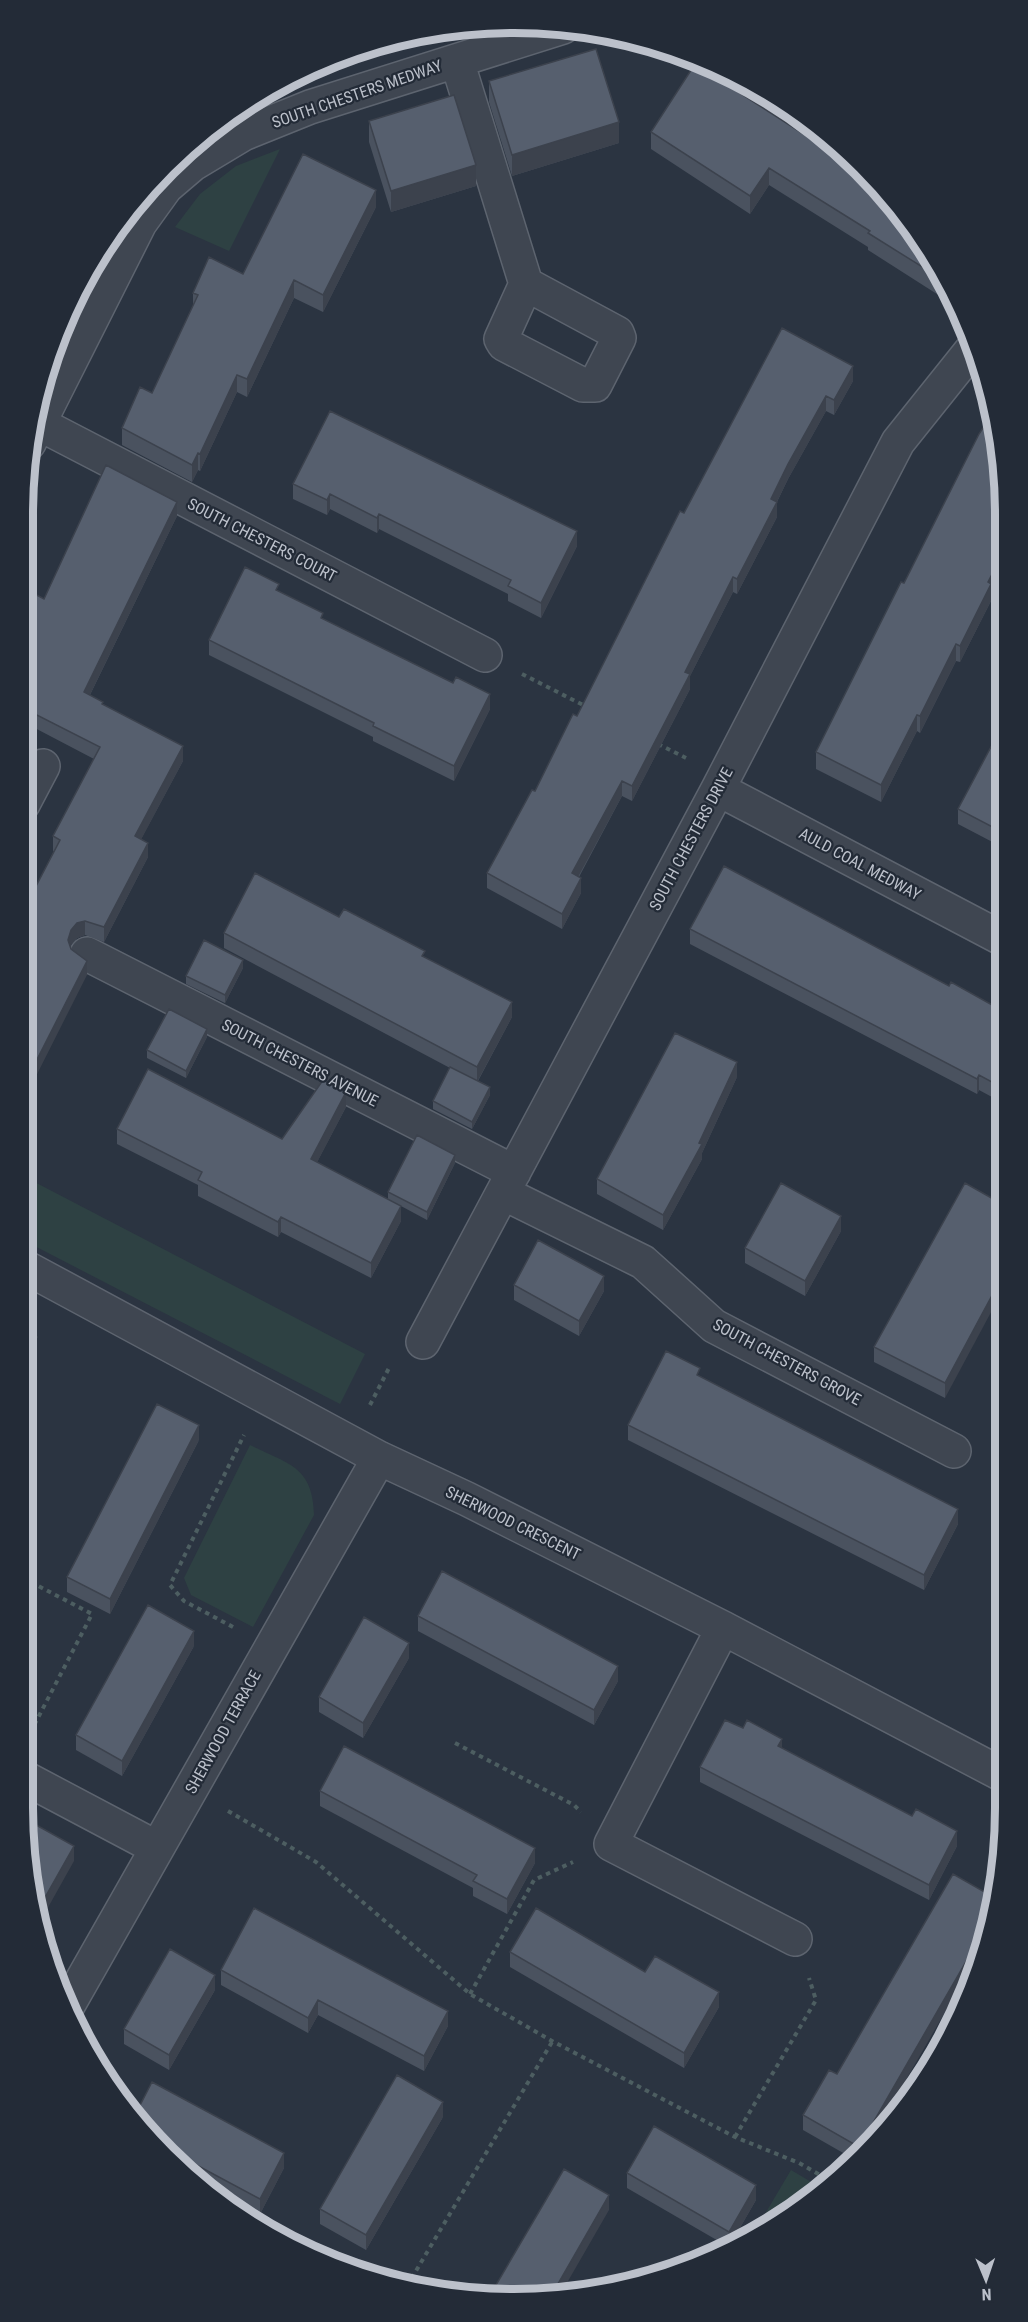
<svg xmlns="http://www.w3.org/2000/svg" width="1028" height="2322" font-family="'Roboto Condensed',sans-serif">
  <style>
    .green { fill: #2e4143 }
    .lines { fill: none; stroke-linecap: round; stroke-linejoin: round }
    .minor-casing { stroke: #5d646f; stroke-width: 36 }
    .path { stroke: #4d5e61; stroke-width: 4; stroke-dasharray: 4.5 4.5; stroke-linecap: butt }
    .minor { stroke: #3f4651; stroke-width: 33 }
    .wall { fill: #4a525f }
    .shaded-wall { fill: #3c424d }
    .building { fill: #565f6e; stroke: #3c424d; stroke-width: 1.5 }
    .labels { text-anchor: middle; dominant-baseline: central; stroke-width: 4.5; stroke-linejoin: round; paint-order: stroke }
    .street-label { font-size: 16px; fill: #bcc1cb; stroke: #232b37 }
    .rim { fill: none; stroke: #bcc1cb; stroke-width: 8 }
  </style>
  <rect width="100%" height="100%" fill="#2b3441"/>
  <!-- green -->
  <path class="green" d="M280,149L229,251L175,227L200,194L236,166Z
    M23,1176L365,1354L340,1404L23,1240Z
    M250,1445C288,1464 313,1466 314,1515L253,1627L191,1595L184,1578Z
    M791,2170L818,2186L759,2234L752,2236Z"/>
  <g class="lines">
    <!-- minor casing -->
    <g class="minor-casing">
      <path id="minor" d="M457,61L526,284L501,339L504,344L583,385H595L619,338L617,333L526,284
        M32,420L485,655
        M29,443L140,223L166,187L193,164L243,134L310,107L563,27
        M718,789L1003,939
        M23,804L43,766
        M87,954L514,1172
        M503,1193L643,1262L714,1326L954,1451
        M23,1266L379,1458L467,1499L723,1628L1005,1776
        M423,1342L718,789L898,442L974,347
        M723,1628L611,1844L795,1939
        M23,1777L157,1848
        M67,2007L379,1458"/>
    </g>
    <!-- path -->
    <path class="path" d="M522,674L585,706
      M658,744L686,758
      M370,1405L390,1366
      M23,1578L92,1614L28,1737
      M233,1627L184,1601L170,1585L244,1435
      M455,1743L574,1805L581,1812
      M228,1811L316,1862L470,1994L552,2041L735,2137L799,2163L827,2179
      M470,1994L534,1880L573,1862
      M735,2137L816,2000L809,1978
      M407,2286L552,2042"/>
    <!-- minor -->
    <use href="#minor" class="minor"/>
  </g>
  <!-- wall -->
  <path class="wall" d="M695,64L904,215L945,287L940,296L868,250V247L769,185L750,214L651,149V132Z
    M489,81L619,143L512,176L489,102Z
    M369,121L476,186L391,212L369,142Z
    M376,207L323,312L294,298L247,397L237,392L200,471L198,470L192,482L122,445V428L152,393L193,306V293L243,274Z
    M782,328L853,381L834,415L826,411L788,479L777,502V517L737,594L733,592L690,676V689L632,801L622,796L579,877L581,893L562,929L487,888V873L535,791L577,716Z
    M293,484L577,546L541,618L508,601V594L379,529L377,533L330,509L327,515L293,499Z
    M177,516L90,695L183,761L141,839L148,857L104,942L85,935L77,938L71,945V949L87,975L33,900V892L54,851H53V836L94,759L31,726L22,744V616L44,599Z
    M904,583L991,592V601L960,662L956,661L920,733L917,731L881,802L816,769V752Z
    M279,592L323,619L490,709L454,781L373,741V737L209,655V640Z
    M1002,750V847L958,824V809Z
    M339,917L512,1017L478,1081L490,1095L472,1129L433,1109V1101L450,1068L224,948V933Z
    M690,929L949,986L1003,1011V1103L979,1090L977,1094L690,944Z
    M243,968L225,1003L186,984V976Z
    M207,1037L186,1078L147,1058V1050Z
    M737,1077L702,1153V1159L663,1230L597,1194V1179Z
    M346,1107L317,1162L388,1199V1192L455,1163L427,1220L401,1206V1221L371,1278L281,1232L278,1237L198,1196V1185L117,1144V1129L282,1139Z
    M965,1183L945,1398L874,1362V1347Z
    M841,1231L805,1296L745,1263V1248Z
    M514,1285L604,1291L579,1336L514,1300Z
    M700,1376L958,1524L924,1590L628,1440V1425Z
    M199,1440L110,1614L67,1592V1577Z
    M418,1616L618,1681L594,1725L418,1631Z
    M194,1646L122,1776L76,1750V1735Z
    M409,1658L363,1738L319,1712V1697Z
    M1005,1659V1692L998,1689V1674Z
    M782,1748L912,1816L957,1846L929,1900L700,1782V1767Z
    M320,1791L535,1863L507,1914L473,1896V1888L320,1806Z
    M510,1952L645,1972L719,2007L684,2068L510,1967Z
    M221,1970L448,2026L424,2071L318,2015L308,2033L221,1985Z
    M215,1990L169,2070L124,2044V2029Z
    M837,2074L869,2144L852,2158L803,2130V2115Z
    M443,2117L366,2250L320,2224V2209Z
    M144,2132L284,2168L260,2214L213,2189Z
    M627,2173L756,2200L730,2245L727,2246L627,2188Z"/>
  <!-- shaded-wall -->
  <path class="shaded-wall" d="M619,122V143L512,176V155Z
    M476,165V186L391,212V191Z
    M769,168V185L750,214V196Z
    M376,190V207L323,312V295Z
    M940,277L945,287L940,296Z
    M294,280V298L247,397V379Z
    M853,366V381L834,415V400Z
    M237,375V392L200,471V454Z
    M826,396V411L788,479L771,514V499L788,464Z
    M198,453V470L192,482V465Z
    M330,494V509L327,515V500Z
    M177,502V516L84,707V692Z
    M777,502V517L737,594V579Z
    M379,514V529L377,533V518Z
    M577,531V546L541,618V603Z
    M1002,555V572L991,592V601L960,662V646L988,582Z
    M733,577V592L690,676V689L632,801V786L685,672Z
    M956,644V661L920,733V716Z
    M490,694V709L454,781V766Z
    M31,712V726L22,744V729Z
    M917,715V731L881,802V785Z
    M183,746V761L135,851V836Z
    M622,781V796L572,888V873Z
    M148,843V857L104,942V927Z
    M581,878V893L562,929V914Z
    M85,921V935L77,938L71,945L68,954V940L71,930L77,923Z
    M243,960V968L225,1003V995Z
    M87,961V975L22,1104V1089Z
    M512,1002V1017L477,1082V1067Z
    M207,1029V1037L186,1078V1071Z
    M737,1062V1077L702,1153V1159L663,1230V1215L699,1143Z
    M979,1075V1090L977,1094V1079Z
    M490,1087V1095L472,1129V1122Z
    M346,1092V1107L311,1174V1159Z
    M455,1155V1163L427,1220V1212Z
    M401,1206V1221L371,1278V1263Z
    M841,1216V1231L805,1296V1281Z
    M281,1217V1232L278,1237V1222Z
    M1004,1273V1288L945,1398V1383Z
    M604,1276V1291L579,1336V1321Z
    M37,1337V1352L22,1380V1365Z
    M199,1425V1440L110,1614V1599Z
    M958,1509V1524L924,1590V1575Z
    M194,1631V1646L122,1776V1761Z
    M409,1643V1658L363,1738V1723Z
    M618,1666V1681L594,1725V1710Z
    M782,1739V1754L778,1746Z
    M957,1831V1846L929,1900V1885Z
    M74,1846V1861L41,1920L39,1908Z
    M535,1848V1863L507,1914V1899Z
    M993,1915L983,1946L869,2144L859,2153V2147Z
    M215,1975V1990L169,2070V2055Z
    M719,1992V2007L684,2068V2053Z
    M318,2000V2015L308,2033V2018Z
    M448,2011V2026L424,2071V2056Z
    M443,2102V2117L366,2250V2235Z
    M284,2153V2168L260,2214V2199Z
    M756,2185V2200L730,2245H729V2232Z
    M609,2195V2210L560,2295L551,2296Z"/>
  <!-- building -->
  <path class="building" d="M596,49L619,122L512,155L489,81Z
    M695,64L808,137L815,126L904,215L940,277V278L868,233L870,231L769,168L750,196L651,132Z
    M454,95L476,165L391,191L369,121Z
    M303,154L376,190L323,295L294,280L247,379L237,375L200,454L198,453L192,465L122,428L140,387L152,393L198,295L193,293L209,257L243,274Z
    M782,328L853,366L834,400L826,396L788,464L771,499L777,502L737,579L733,577L685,672L690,674L632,786L622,781L572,873L581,878L562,914L487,873L532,790L535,791L573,714L577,716L680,511L684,513Z
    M330,411L577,531L541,603L508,586L511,580L379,514L377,518L330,494L327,500L293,484Z
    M992,414L1001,450L1002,555L988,582L991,584L960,646L956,644L920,716L917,715L881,785L816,752L901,582L904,583L979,434Z
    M106,465L177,502L84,692L103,702L102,704L183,746L135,836L148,843L104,927L85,921L77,923L71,930L68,940L71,949L87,961L22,1089V920L36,894L33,892L60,840L53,836L100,747L31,712L22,729V639L24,636H22V616L33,593L44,599Z
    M245,567L279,584L276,590L323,613L321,618L453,683L456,677L490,694L454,766L373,726L374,723L209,640Z
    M992,745L1002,750V832L958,809Z
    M724,866L949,986L951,982L1003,1011V1088L979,1075L977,1079L690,929Z
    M255,873L339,917L344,909L425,951L422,956L512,1002L477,1067L224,933Z
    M204,940L243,960L225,995L186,976Z
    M169,1009L207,1029L186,1071L147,1050Z
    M675,1033L737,1062L699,1143L702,1144L663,1215L597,1179Z
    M450,1067L490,1087L472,1122L433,1101Z
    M148,1069L282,1139L323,1080L346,1092L311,1159L401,1206L371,1263L281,1217L278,1222L198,1180L202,1172L117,1129Z
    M417,1135L455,1155L427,1212L388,1192Z
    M781,1183L841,1216L805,1281L745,1248Z
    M965,1183L1004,1205V1273L945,1383L874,1347Z
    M538,1240L604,1276L579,1321L514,1285Z
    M22,1329L37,1337L22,1365Z
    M666,1351L700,1368L697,1375L958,1509L924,1575L628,1425Z
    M157,1404L199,1425L110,1599L67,1577Z
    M442,1571L618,1666L594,1710L418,1616Z
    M148,1605L194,1631L122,1761L76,1735Z
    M364,1617L409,1643L363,1723L319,1697Z
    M1005,1659V1677L998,1674Z
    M725,1720L743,1728L747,1720L782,1739L778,1746L912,1816L916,1809L957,1831L929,1885L700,1767Z
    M344,1746L535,1848L507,1899L473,1881L477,1875L320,1791Z
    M29,1821L74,1846L39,1908L26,1827Z
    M953,1874L997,1899L993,1915L859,2147L803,2115L829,2070L837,2074Z
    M254,1908L448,2011L424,2056L318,2000L308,2018L221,1970Z
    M536,1908L645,1972L655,1956L719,1992L684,2053L510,1952Z
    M170,1949L215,1975L169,2055L124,2029Z
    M397,2075L443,2102L366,2235L320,2209Z
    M152,2082L284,2153L260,2199L161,2146L144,2132L134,2117Z
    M654,2126L756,2185L729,2232L627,2173Z
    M564,2169L609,2195L551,2296L514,2300L489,2297Z"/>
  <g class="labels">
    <!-- street labels -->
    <g class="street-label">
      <text transform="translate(357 94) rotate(-19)">SOUTH CHESTERS MEDWAY</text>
      <text transform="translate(262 540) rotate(27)">SOUTH CHESTERS COURT</text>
      <text transform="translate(691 839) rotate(-62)">SOUTH CHESTERS DRIVE</text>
      <text transform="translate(860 864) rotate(28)">AULD COAL MEDWAY</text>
      <text transform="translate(300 1063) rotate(27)">SOUTH CHESTERS AVENUE</text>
      <text transform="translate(787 1362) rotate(28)">SOUTH CHESTERS GROVE</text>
      <text transform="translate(513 1523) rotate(26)">SHERWOOD CRESCENT</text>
      <text transform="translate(223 1732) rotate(-61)">SHERWOOD TERRACE</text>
    </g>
  </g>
  <!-- crop -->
  <path d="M0 0H1028V2322H0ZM514 33H514A481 481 0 0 1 995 514V1808A481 481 0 0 1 514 2289H514A481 481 0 0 1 33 1808V514A481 481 0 0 1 514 33Z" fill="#232b37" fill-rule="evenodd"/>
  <path class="rim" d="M514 33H514A481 481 0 0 1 995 514V1808A481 481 0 0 1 514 2289H514A481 481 0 0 1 33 1808V514A481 481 0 0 1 514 33Z"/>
  <!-- north arrow -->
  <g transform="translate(986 2280) rotate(178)" stroke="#232b37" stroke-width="4.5" paint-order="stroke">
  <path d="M0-4.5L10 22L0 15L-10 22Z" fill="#bcc1cb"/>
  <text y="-9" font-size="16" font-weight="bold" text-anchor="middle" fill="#bcc1cb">N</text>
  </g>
</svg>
